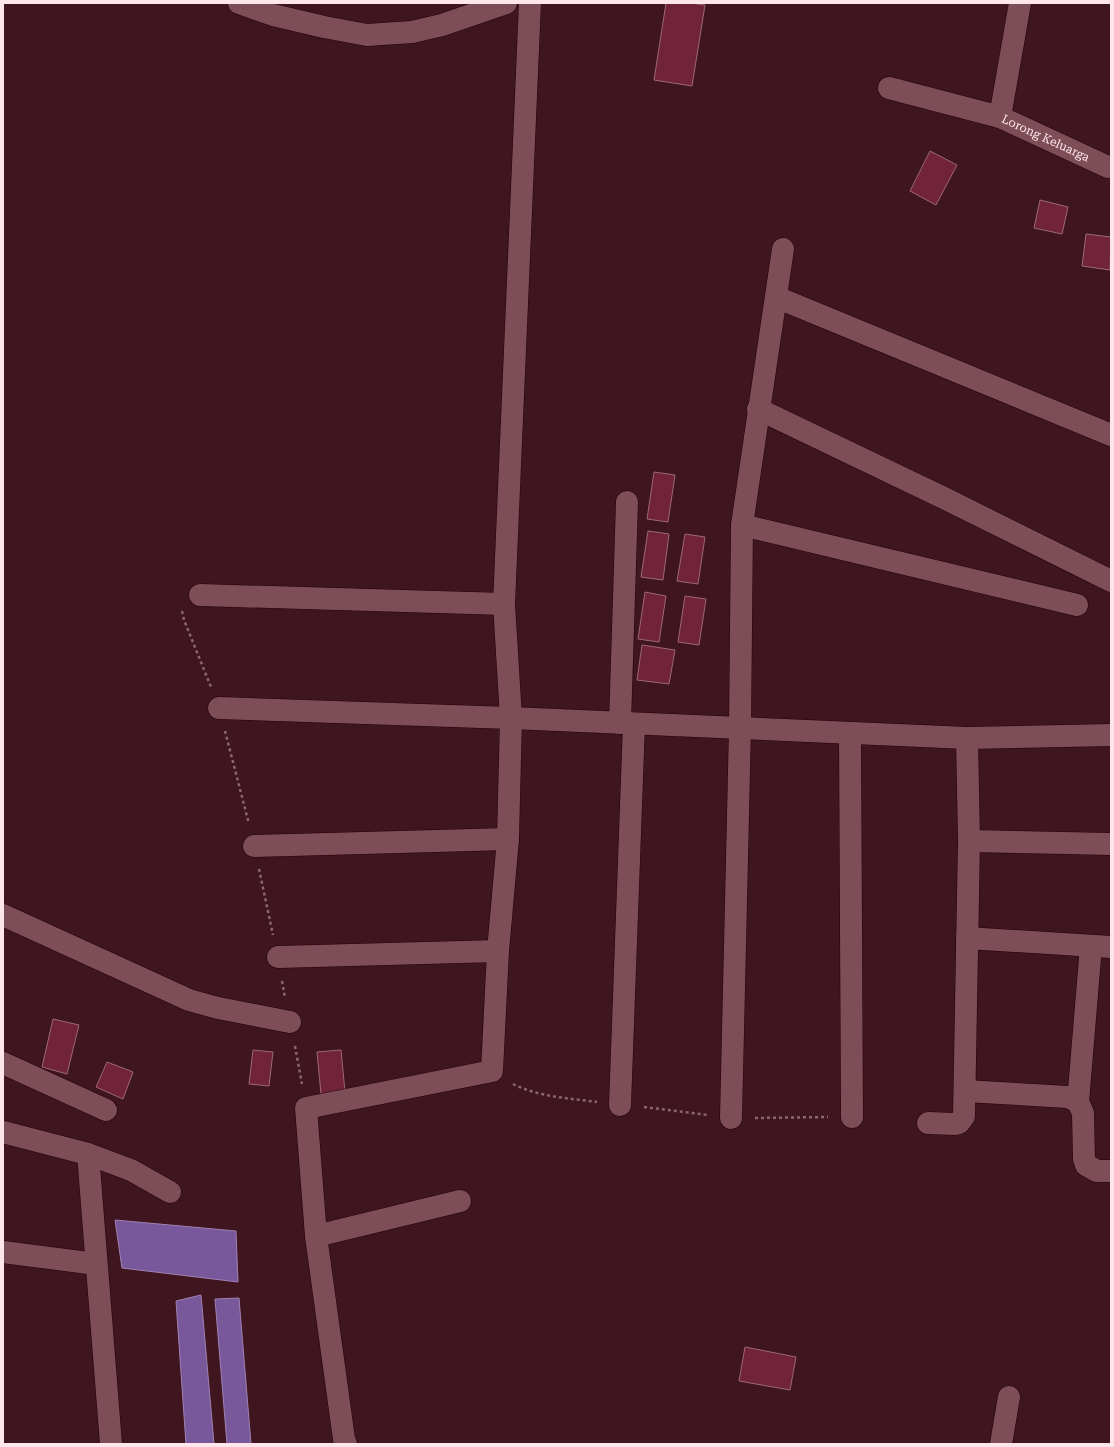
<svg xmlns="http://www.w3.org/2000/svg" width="1114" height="1447" font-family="'Roboto Serif',serif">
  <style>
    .water { fill: #79579b; stroke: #a182b3 }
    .building { fill: #70233a; stroke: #9c6974 }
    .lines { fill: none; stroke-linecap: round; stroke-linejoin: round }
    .street-casing { stroke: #23000a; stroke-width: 23 }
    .path { stroke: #8a676f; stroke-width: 2.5; stroke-dasharray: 3 3; stroke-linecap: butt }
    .street { stroke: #7e4e58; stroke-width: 22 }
    .labels { text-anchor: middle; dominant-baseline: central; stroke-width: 3.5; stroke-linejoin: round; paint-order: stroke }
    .street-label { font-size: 12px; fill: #fee6ea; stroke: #340a17 }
  </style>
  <rect width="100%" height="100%" fill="#3f1520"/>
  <!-- water -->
  <path class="water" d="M115,1220L236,1231L238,1282L122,1268Z
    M201,1295L214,1444H186L176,1301Z
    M239,1298L251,1444H227L215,1299Z"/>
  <!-- building -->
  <path class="building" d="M666,3H690L705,5L692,86L654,80Z
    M930,151L957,165L936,205L910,191Z
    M1040,200L1068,207L1062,234L1034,228Z
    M1086,234L1111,237L1110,270L1082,266Z
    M654,472L675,475L668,522L647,519Z
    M648,531L669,534L663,580L641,577Z
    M685,534L705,537L698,584L677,581Z
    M645,592L666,596L659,642L638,639Z
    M685,596L706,599L699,645L678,642Z
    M642,645L675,650L669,684L637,680Z
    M53,1019L79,1025L67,1074L42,1067Z
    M253,1050L273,1052L269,1086L249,1084Z
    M341,1050L345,1092L321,1094L317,1052Z
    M107,1062L133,1072L123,1099L96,1087Z
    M745,1347L796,1357L790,1390L739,1381Z"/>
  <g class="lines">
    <!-- street casing -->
    <g class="street-casing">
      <g id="street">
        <path d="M239,3L273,15L324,27L367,35L412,32L442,25L506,3"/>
        <path d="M530,3L504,604L511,718L967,738L1111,735"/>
        <path id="s1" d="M1020,3L1000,117L1108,167"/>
        <path d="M889,88L1000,117"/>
        <path d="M776,297L1111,435"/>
        <path d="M758,409L946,499L1111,581"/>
        <path d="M742,525L1077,605"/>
        <path d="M200,595L504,604"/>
        <path d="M219,708L511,718L508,839L498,951L492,1071L306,1108L316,1236L344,1439L346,1444"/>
        <path d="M620,723L627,502"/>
        <path d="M850,733L852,1117"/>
        <path d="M969,841L1111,844"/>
        <path d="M254,846L508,839"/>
        <path d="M3,915L189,1000L218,1008L290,1022"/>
        <path d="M967,938L1111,947"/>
        <path d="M278,957L498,951"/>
        <path d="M3,1063L106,1110"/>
        <path d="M965,1091L1068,1097L1078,1102L1083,1113L1084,1159L1086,1165L1097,1171H1111"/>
        <path d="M1078,1102L1091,946"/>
        <path d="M620,1105L634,724"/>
        <path d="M731,1118L740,728L742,525L783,249"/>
        <path d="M928,1123L955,1124L959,1123L964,1116L969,841L967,738"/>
        <path d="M3,1132L88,1154L131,1170L170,1192"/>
        <path d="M88,1154L111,1444"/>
        <path d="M316,1236L460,1201"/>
        <path d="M3,1252L96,1264"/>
        <path d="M1001,1444L1009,1397"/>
      </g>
    </g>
    <!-- path -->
    <path class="path" d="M182,611L184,620L211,687
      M225,731L249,824
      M259,869L273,935
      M282,981L285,998
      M295,1046L302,1084
      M513,1084C539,1097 568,1098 597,1102
      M644,1107L708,1115
      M755,1118L828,1117"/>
    <!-- street -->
    <use href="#street" class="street"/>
  </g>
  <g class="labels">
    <!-- street labels -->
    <g class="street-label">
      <text stroke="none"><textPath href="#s1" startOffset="166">Lorong Keluarga</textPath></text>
    </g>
  </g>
  <!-- border -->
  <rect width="1114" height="1447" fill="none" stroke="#fee6ea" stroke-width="8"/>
</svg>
